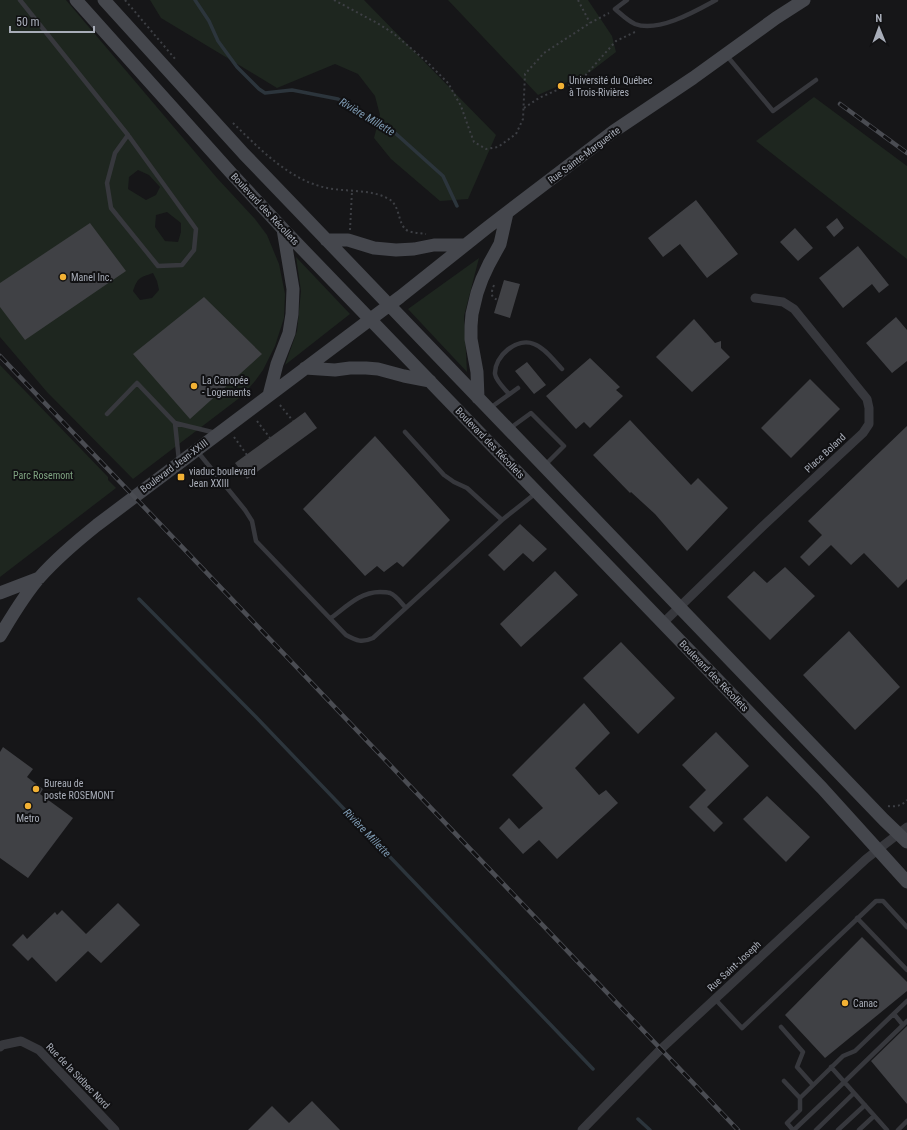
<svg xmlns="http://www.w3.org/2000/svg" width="907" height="1130" font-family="'Roboto Condensed',sans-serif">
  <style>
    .green { fill: #1e261f; fill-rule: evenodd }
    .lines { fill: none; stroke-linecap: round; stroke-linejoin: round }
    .stream { stroke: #2c353c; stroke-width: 3.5 }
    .building { fill: #404145 }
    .path { stroke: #3d3f44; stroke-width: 2; stroke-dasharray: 2 3; stroke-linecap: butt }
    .lane { stroke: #37383d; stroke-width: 4.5 }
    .street { stroke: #37383d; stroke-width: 9 }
    .secondary { stroke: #45474d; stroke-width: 13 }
    .rail-casing { stroke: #4a4c52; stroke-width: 4.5 }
    .rail { stroke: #111113; stroke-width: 3; stroke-dasharray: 9; stroke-linecap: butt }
    .poi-dot { fill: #f2b134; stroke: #111113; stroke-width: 1.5 }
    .labels { text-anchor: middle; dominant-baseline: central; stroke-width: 4; stroke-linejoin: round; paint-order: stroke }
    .poi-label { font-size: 10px; fill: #a8adb8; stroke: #111113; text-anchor: start }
    .street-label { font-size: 10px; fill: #a8adb8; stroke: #111113 }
    .park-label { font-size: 10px; fill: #7fa381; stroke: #111113 }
    .water-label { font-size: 11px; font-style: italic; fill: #7f9bb3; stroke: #111113 }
  </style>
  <rect width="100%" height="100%" fill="#161618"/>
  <!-- green -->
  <path class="green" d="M0,0H66L217,178L255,219L267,235L279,264L285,294L284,318L275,346L263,370L255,381L242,396L133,479L47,392L0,337ZM138,170L149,175L160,187L156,195L146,200L128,189L129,177ZM167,212L181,223V232L178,242L165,241L155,227L156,215ZM153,273L157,281L159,290L152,298L140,300L133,291C138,277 139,278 153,273Z
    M150,0H364L496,135L468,199L440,201L391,159L374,138L380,115L375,96L358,74L335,64L277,88L161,18Z
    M448,0H588L612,36L616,52L590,72L538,95Z
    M814,97L907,166V259L756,141Z
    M296,257L350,314L285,365L297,331L301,291Z
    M479,258L464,316L467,372L408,309Z
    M0,365L108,477V480L116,488L0,577Z"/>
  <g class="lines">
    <!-- stream -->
    <path class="stream" d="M195,0L209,21L218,41L237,67L259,89L265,93L292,90L338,99L394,132L443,176L457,206
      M139,599L256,717L593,1069
      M638,1119L650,1130"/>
  </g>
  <!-- building -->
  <path class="building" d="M696,200L738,254L707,278L680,244L663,257L648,238Z
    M837,218L844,228L834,237L826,227Z
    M90,223L126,271L25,340L0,307V283Z
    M795,228L813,248L798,261L780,242Z
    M858,246L889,285L879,293L872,284L843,308L819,278Z
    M504,280L520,284L510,318L494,313Z
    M204,297L262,354L190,419L133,354Z
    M896,317L907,330V361L892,373L866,343Z
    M694,319L715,343L721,341V348L730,357L692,392L656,357Z
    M590,358L620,387L616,390L623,396L590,428L584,422L576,429L546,396Z
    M527,362L546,385L534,394L515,371Z
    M810,379L840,409L791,458L761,428Z
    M305,412L317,428L247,479L235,463Z
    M630,420L691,485L698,478L728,508L687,551L655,514L631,492L630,493L593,455Z
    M907,426V579L898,588L864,553L851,565L831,545L809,566L800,557L822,535L808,521Z
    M375,436L450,520L403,567L397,562L384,572L377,566L365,576L303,509Z
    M520,524L547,549L533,562L523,553L504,571L488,555Z
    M785,567L815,596L770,640L727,597L754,571L767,583Z
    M555,571L578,595L521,647L500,624Z
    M849,631L900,687L855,730L803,675Z
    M621,642L675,698L638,734L583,678Z
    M584,703L610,733L575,768L599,795L606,790L618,803L557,859L539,840L523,854L499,828L509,818L519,829L543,808L512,775Z
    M716,732L749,766L707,807L723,823L714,832L689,807L706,790L682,765Z
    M3,747L33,769L27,777L43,789L40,794L73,818L28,878L0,858V752Z
    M767,796L810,837L786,862L743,819Z
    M118,903L140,925L101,963L88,951L56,982L32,957L28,961L12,945L23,934L27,939L55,912L57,915L62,910L86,934Z
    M862,937L907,982V991L825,1058L785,1015Z
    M907,1026V1104L871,1061Z
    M312,1101L340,1130H248L272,1106L289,1123Z"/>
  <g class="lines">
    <!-- path -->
    <path class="path" d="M125,0L176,60
      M334,0L377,23L393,33L426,61L448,83L461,106L469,129L474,142L486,149L498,147L516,134L523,119L525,74L544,53L590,23L609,13
      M578,0L590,23
      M524,108L539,98L582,79L616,41L635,32
      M233,123C260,149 289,180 327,188C347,192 369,189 387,198C402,205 396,224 408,231C414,233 420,233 426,234
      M350,230L352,191
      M494,285C491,293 490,297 498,300
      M280,405L293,421
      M257,421L270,438
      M234,437L247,455
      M888,806C895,807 902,806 907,800"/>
    <!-- lane -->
    <path class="lane" d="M20,0L128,135L196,229L194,250L182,265L158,266L111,208L107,183L115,153L128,135
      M627,0L615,9C621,14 628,21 635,24C658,33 696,11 716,0
      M727,56L773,111L816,80
      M509,394C505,389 496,381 495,374C494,356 517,337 534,344C545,348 554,361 562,369
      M490,408L518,388
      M107,414L137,383L175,423L216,433
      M175,423L179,461
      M509,429L531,413L564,446L545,465
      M405,432L444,475L454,482L467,488L502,520
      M197,451L245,510L252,521L256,541L346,635C357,641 362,643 373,638L502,520L536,493
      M331,618C346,607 360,592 380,592C384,592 387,592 390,593C397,596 401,603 406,608
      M857,918L907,970
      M715,999L742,1028L876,901H883L907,927
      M894,1014L903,1025
      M781,1027L803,1052L797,1067L813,1085
      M831,1067L887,1130
      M784,1081L800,1098
      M793,1130L787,1123L800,1110V1098L843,1056L855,1051L907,1001
      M794,1130L836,1090L907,1021
      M816,1130L854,1093
      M838,1130L865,1105
      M859,1130L874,1116
      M898,1130L907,1121"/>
    <!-- street -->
    <path class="street" d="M663,623L763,526L863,433L869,424V408L867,399L794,309L783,302L755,298
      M0,1047L2,1045L21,1041L39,1050L115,1130
      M582,1130L661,1049L866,859L907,827"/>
    <!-- secondary -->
    <path class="secondary" d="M76,0L232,174L283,229L822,788L907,882
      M104,0L244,154L884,820L907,842
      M326,240H348L374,248L396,250L414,249L434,245H465
      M305,368L335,370L350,368H366L378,369L404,376L430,381
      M269,395L277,364L289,333L292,314L293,289L283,229
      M478,398L477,372L471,339V326L472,314L477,293L482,279L489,264L500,244L507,213
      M0,593L39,578
      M0,636C12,616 24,595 40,577C57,558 77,541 97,525L400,297L488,227L614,131L693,78L776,18L804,0"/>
    <!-- rail casing -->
    <g class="rail-casing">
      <path id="rail" d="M840,104L907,153
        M0,356L738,1130"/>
    </g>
    <!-- rail -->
    <use href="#rail" class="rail"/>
  </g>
  <!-- markers -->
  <g class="poi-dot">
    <circle cx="561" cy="86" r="4"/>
    <circle cx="63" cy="277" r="4"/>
    <circle cx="194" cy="386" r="4"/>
    <rect x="177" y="473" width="8" height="8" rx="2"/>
    <circle cx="36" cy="789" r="4"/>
    <circle cx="28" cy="806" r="4"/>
    <circle cx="845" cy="1003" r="4"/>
  </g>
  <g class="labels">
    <!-- poi labels -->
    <g class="poi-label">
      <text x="569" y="80">Université du Québec<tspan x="569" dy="12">à Trois-Rivières</tspan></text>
      <text x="71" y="277">Manel Inc.</text>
      <text x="202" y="380">La Canopée<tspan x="202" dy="12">- Logements</tspan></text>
      <text x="189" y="471">viaduc boulevard<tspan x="189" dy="12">Jean XXIII</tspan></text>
      <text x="44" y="783">Bureau de<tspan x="44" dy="12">poste ROSEMONT</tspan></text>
      <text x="28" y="818" text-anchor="middle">Metro</text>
      <text x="853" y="1003">Canac</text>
    </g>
    <!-- street labels -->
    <g class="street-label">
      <text transform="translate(584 155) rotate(-37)">Rue Sainte-Marguerite</text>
      <text transform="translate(265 209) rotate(47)">Boulevard des Récollets</text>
      <text transform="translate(490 443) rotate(46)">Boulevard des Récollets</text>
      <text transform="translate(825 453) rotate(-43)">Place Boland</text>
      <text transform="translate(174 466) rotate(-37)">Boulevard Jean-XXIII</text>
      <text transform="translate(714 676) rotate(46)">Boulevard des Récollets</text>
      <text transform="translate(734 966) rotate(-43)">Rue Saint-Joseph</text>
      <text transform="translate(78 1076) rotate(46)">Rue de la Sidbec Nord</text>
    </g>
    <!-- park labels -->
    <g class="park-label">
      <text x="43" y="475">Parc Rosemont</text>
    </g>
    <!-- water labels -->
    <g class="water-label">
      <text transform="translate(367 117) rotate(31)">Rivière Millette</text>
      <text transform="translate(367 833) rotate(46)">Rivière Millette</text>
    </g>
  </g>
  <!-- north arrow -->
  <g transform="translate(879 28) rotate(359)" stroke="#111113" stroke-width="3" paint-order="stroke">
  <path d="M0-3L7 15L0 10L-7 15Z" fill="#a8adb8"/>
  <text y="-6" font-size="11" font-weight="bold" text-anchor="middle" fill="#a8adb8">N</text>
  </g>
  <!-- scale -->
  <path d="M10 26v6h84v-6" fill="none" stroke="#a8adb8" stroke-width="2"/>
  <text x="16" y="26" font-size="12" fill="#a8adb8" stroke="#111113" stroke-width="3" paint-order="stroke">50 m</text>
</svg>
